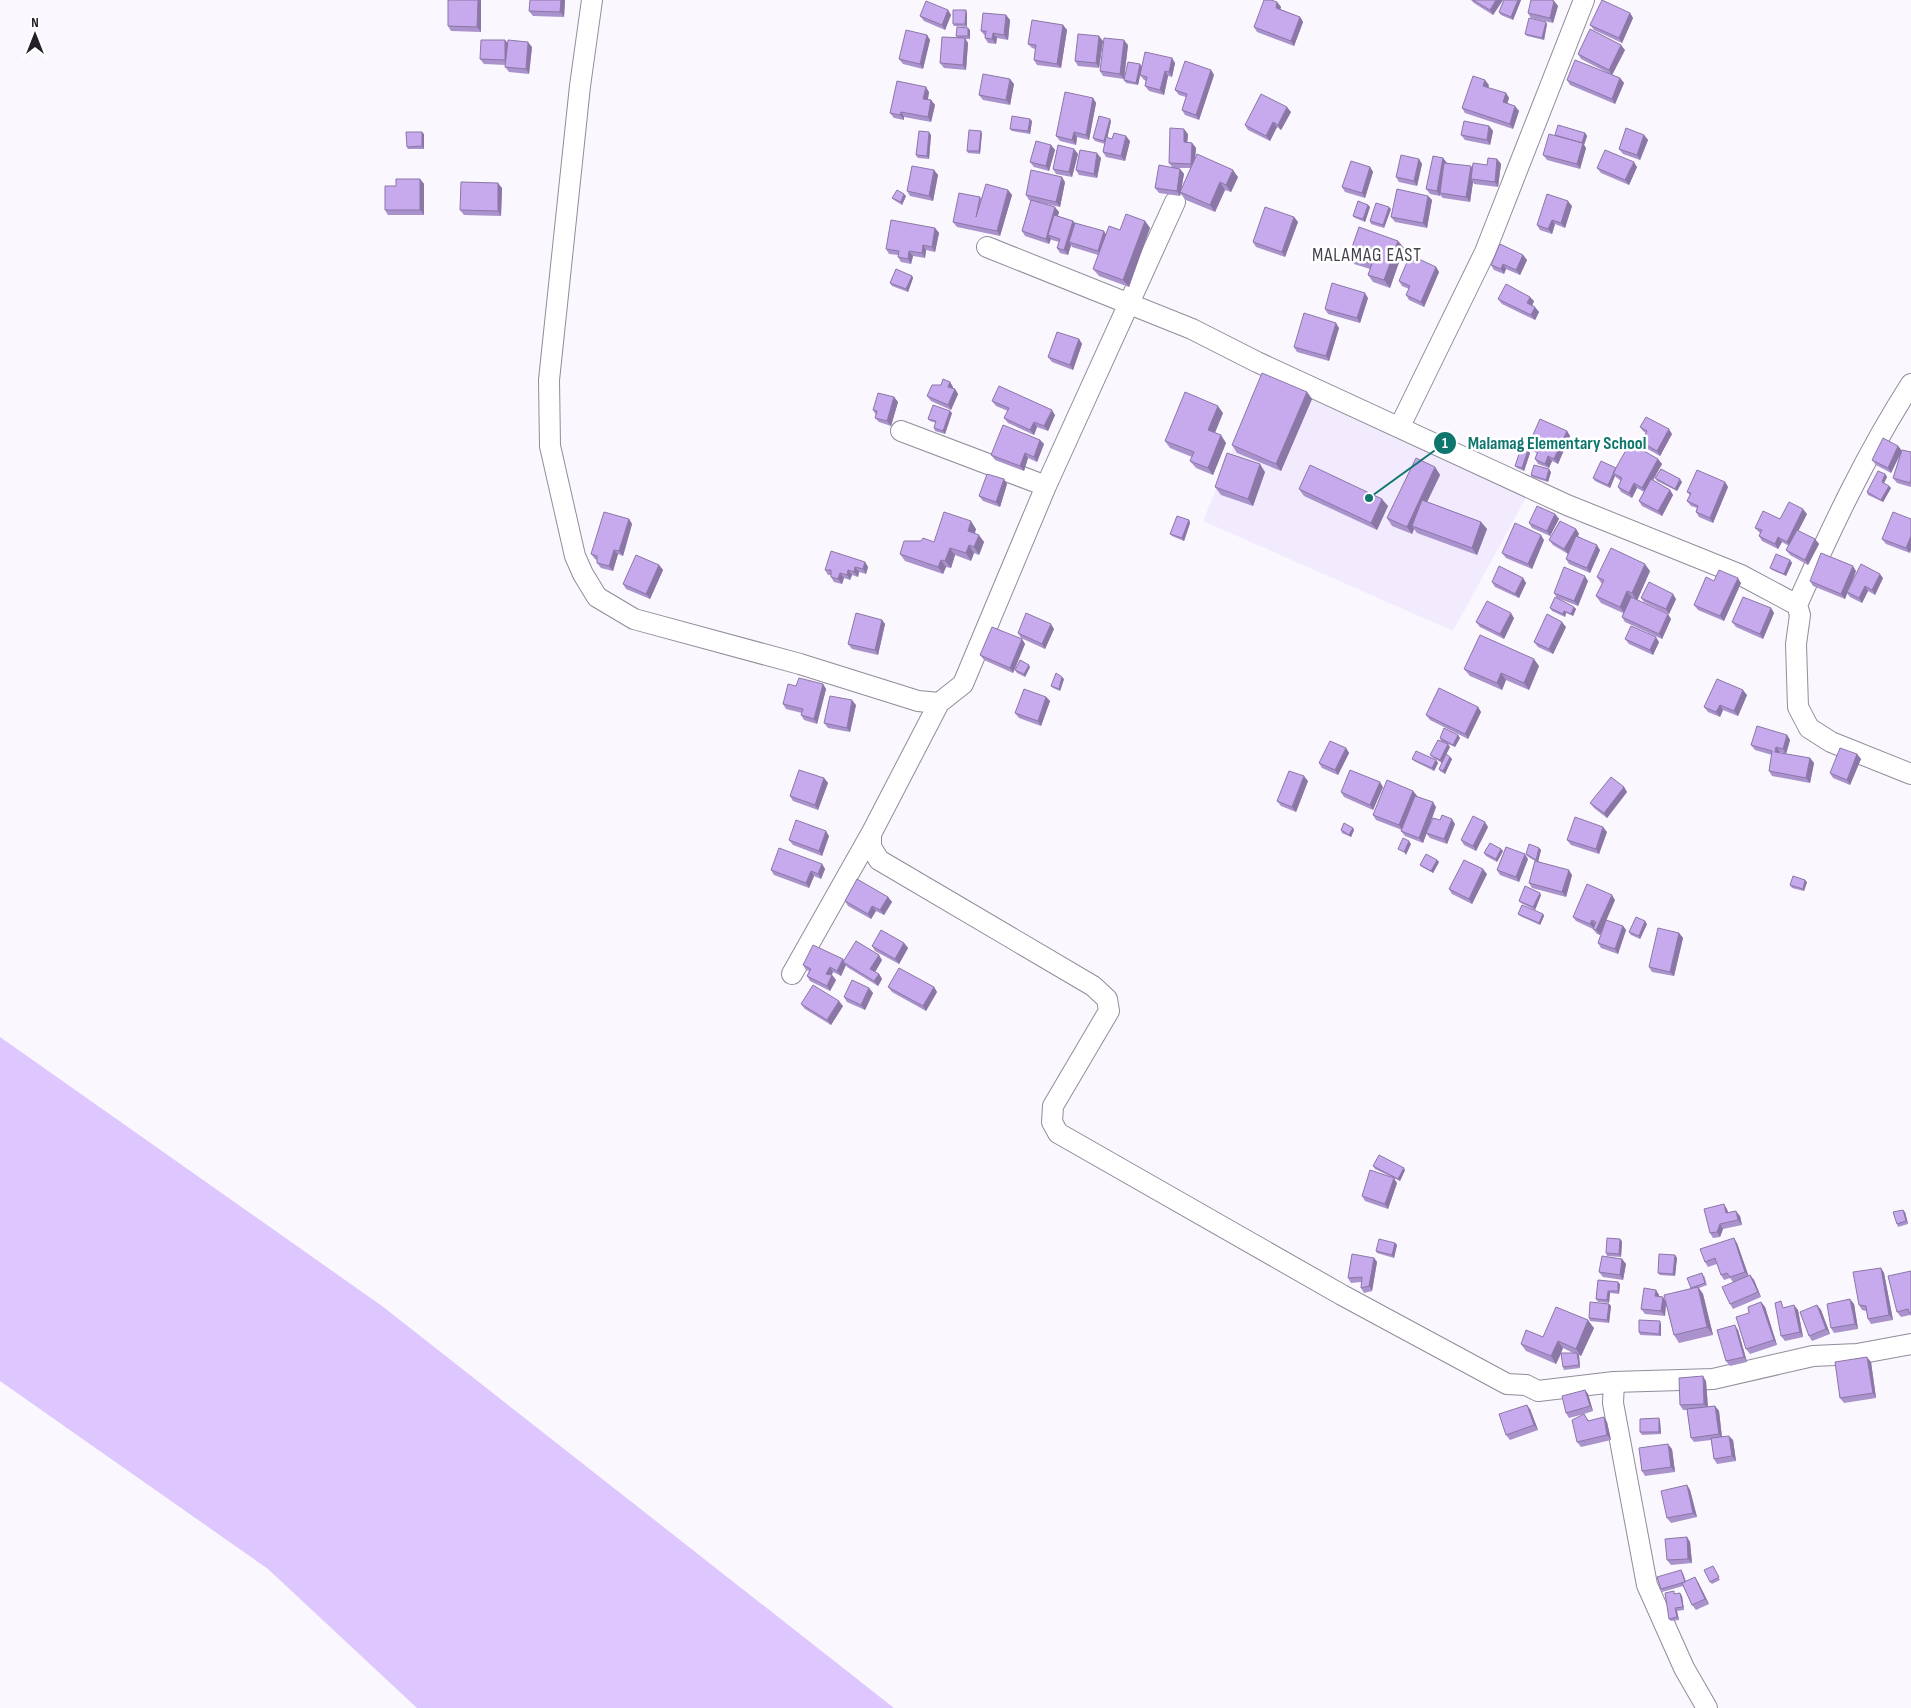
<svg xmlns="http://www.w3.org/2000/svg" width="1911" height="1708" font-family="'Sofia Sans Condensed',sans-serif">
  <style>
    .built { fill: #f2ebfd }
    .water { fill: #ddc7fe }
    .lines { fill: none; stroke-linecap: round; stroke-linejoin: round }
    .minor-casing { stroke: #918c9a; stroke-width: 22 }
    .minor { stroke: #fff; stroke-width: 20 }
    .wall { fill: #aa92cc; fill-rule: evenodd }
    .shaded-wall { fill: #8b77a6 }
    .building { fill: #c6aaed; stroke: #8b77a6 }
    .labels { text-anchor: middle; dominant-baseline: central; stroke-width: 5; stroke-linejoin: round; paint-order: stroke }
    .quarter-label { font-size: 19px; letter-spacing: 1px; fill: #47424f; stroke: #fff }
    .leader { fill: none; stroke: #0f766e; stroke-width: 2 }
    .callout-dot { fill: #0f766e; stroke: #fff; stroke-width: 2 }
    .mark-label { font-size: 15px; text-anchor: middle; font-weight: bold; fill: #fff }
    .callout-label { font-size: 18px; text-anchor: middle; font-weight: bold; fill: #0f766e; stroke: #fff; stroke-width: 5; stroke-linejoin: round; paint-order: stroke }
  </style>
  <rect width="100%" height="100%" fill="#faf7fe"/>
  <!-- built -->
  <path class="built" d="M1263,375L1529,492L1453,631L1203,521Z"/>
  <!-- water -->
  <path class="water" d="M0,1037L382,1306L894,1708H417L268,1569L0,1381Z"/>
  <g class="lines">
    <!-- minor casing -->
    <g class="minor-casing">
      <path id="minor" d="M592,0L580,86L549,380L550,446L575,556L583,574L597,597L634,619L800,664L918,701L939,703L963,684L1046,486L1175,202
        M987,247L1192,329L1257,362L1567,505L1741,575L1797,605L1800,615L1796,644L1798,707L1809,728L1831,742L1911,774
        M1400,426L1485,252L1584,0
        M901,431L1046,486
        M1797,605C1831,529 1866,454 1911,384
        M871,834V847L879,860L1093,986L1107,999L1109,1011L1053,1106L1052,1122L1058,1133L1342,1295L1507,1384L1526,1385L1538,1391L1614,1382
        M792,974L871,834L939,703
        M1707,1708L1684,1668L1647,1585L1613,1403L1614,1382L1713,1379L1813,1356L1857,1354L1911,1344"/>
    </g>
    <!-- minor -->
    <use href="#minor" class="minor"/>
  </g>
  <!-- wall -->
  <path class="wall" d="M448,0H481V32L451,31L448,26Z
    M530,0H565L564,17L533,16L529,11Z
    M1471,0H1503L1493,15L1474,3Z
    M1504,0H1521L1513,20L1501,15L1499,12Z
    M1554,1L1558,6L1553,23L1531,18L1528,13Z
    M1277,2L1281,7L1280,9L1300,17L1303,22L1294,46L1257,32L1254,27Z
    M948,10L951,15L945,30L924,21L920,16Z
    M967,13V27L954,26L953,24Z
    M1630,13L1633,18L1622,43L1594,30L1590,25Z
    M1006,15L1010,20L1008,40L997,38L996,44L988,43L985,38V36L981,31Z
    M1547,24L1544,40L1527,36L1525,34Z
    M1063,25L1067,30L1061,68L1037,65L1034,60L1035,49L1032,48L1028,44Z
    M970,30V39H965L968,43L966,70L944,68L940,63L958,38L956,36Z
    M927,35L930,40L923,69L903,64L899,59Z
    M505,40L507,43L532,47L529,74L509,72L505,67L506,65L484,64L480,59Z
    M1103,41L1099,68L1078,66L1075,61Z
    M1128,45L1124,79L1103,76L1100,71Z
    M1625,50L1612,75L1581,59L1578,54Z
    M1172,58L1175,63L1172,77L1168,76L1164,95L1149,91L1145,86L1146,81L1144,80L1140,75Z
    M1140,64L1142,67L1138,85L1126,83L1124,80Z
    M1211,70L1214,75L1199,120L1185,115L1182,110L1186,97L1179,95L1175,90Z
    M1620,78L1624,83L1615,104L1570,85L1567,80Z
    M1014,84L1010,105L983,100L979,95Z
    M1489,85L1488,88L1506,93L1509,98L1507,104L1519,111L1513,129L1465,113L1462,108Z
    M929,92L928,99L931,100L935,105L931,122L904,117V120L894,118L890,113Z
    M1093,98L1096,103L1089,140L1077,137L1076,145L1060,141L1056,136Z
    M1291,112L1281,130L1277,127L1270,141L1248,130L1245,125Z
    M1032,121L1030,134L1012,131L1010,129Z
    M1111,121L1107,138L1130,141L1125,161L1106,157L1103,152L1105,144L1095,141L1093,138Z
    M1489,126L1493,131L1490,145L1465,140L1461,135Z
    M982,133L980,154L968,153L967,151Z
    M1585,133L1587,136L1584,145L1586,148L1580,169L1547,160L1543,155L1555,135Z
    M424,134V149H408L407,147Z
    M1188,134L1187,142L1192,143L1196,148L1195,159L1238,177L1231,192L1225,190L1215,212L1186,200L1181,193L1180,196L1159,193L1155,188L1172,167L1169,163ZM1176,168H1191L1181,191L1184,174L1180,169Z
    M931,135L929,159L918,158L916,155Z
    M1644,135L1648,140L1640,160L1623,154L1619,149Z
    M1051,145L1055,150L1049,171L1034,167L1030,162Z
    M1074,149L1078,154L1072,177L1056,174L1053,169Z
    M1101,158L1097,178L1079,175L1076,170Z
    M1443,158L1446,163L1472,168L1487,165L1497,159L1501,164L1498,187L1474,184L1473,182L1470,202L1443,198L1440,195V196L1430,194L1426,189Z
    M1419,159L1422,164L1417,186L1399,182L1396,177Z
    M1370,167L1373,172L1365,198L1345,192L1342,187Z
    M1637,167L1629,185L1601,173L1597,168Z
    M934,170L938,175L933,201L910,196L907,191Z
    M420,179L424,184V215H388L385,210L396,186Z
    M1065,182L1060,207L1037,202L1059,212L1058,216L1073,221L1075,223L1106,234L1120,230L1145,221L1150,228L1129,287L1099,276L1093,269L1098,255L1072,247L1071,245L1068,255L1060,253L1057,248L1059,242L1052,240L1051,239L1049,244L1025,236L1022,231L1031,201L1029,200L1026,195Z
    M502,188L501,216L464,215L460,210Z
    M1008,190L1012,195L1000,236L957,227L953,222L980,197L981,199Z
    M906,196L902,205L894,200L892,198Z
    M1428,196L1432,200L1427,228L1395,222L1391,217Z
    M1368,205L1370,207L1365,222L1355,218L1353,216Z
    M1572,206L1565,228L1555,224L1552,234L1540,230L1537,225Z
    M1391,209L1384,228L1371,224L1370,221Z
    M1294,217L1298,222L1285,257L1256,247L1253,242Z
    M935,228L939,233L935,252L926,250L925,258L913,256L911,264L901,262L898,257V255L889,254L886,249Z
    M1398,241L1404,248L1390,288L1373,282L1368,275L1370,269L1354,264L1349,256Z
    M1523,255L1527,260L1520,275L1506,269L1504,274L1494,270L1491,265Z
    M1436,267L1439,272L1424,307L1409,300L1406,295L1409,289L1402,286L1399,281Z
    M912,276L913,278L908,292L892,286L890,283Z
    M1368,298L1360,323L1328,314L1325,309Z
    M1498,299L1534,301L1532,306L1539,312L1535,320L1502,304Z
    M1339,328L1329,361L1297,352L1294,347Z
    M1079,339L1082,344L1073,370L1052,362L1048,357Z
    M950,382L953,387V389H955L958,394L951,410L931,401L927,396L941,385Z
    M1307,392L1312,399L1281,471L1237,453L1232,445Z
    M894,397L898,402L891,426L879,422L875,418L876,415L873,410Z
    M992,401L1055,415L1048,431L1037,427L1034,435L1008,423L1004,418L1008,411L996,406Z
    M952,413L945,434L935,431L934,428L936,423L930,421L928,419Z
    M1223,413L1215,433L1226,443L1213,475L1196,468L1190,461L1192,457L1170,448L1165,441Z
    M1640,427L1672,434L1660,456L1644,447L1641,442L1646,433L1643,431Z
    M1567,431L1570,436L1558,464L1552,461L1549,468L1538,464L1535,459L1537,453L1532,451L1528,446Z
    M1040,440L1044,444L1037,462L1028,458L1024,471L995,460L991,455Z
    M1898,446L1902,451L1911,452V487L1897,483L1893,478L1900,454L1891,473L1876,465L1872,460Z
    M1530,453L1524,471L1517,468L1515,466Z
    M1658,459L1662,464L1652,481L1670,490L1673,495L1662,516L1642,506L1639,501L1644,492L1637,488L1632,498L1621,492L1618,487L1621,481L1617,478L1615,476L1610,488L1595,481L1593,478L1616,468Z
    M1435,467L1440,475L1427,502L1481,522L1487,529L1477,555L1417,533L1414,529L1412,534L1392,526L1387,518Z
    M1265,472L1253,506L1221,495L1215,487Z
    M1551,472L1548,482L1532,477L1531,475Z
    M1885,474L1887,477L1884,483L1891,488L1883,502L1868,495L1867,492Z
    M1655,478L1682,482L1677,491L1657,481Z
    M1004,479L1007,484L1000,507L983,501L979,496Z
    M1725,482L1728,487L1713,523L1699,517L1696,512L1697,508L1691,506L1687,501L1690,495L1687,492Z
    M1299,489L1388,506L1377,530L1304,496Z
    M1555,514L1559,519L1550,536L1532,528L1529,523Z
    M1807,514L1798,531L1815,539L1819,544L1808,565L1790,555L1786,550L1789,546L1782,542L1778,549L1762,541L1759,536L1760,533L1755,528L1780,519Z
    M629,519L632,524L623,556L618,554L613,571L601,568L597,563V560L595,559L591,554Z
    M1911,519L1910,553L1886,544L1882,539Z
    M1189,520L1190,523L1184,541L1172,536L1170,534Z
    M976,529L975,533L984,542L979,555L974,553L971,561L955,555L951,568L946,567L943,574L905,561L900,554L934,542Z
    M1576,529L1579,534L1578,536L1600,550L1590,573L1569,564L1566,559L1570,550L1568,554L1553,545L1549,540Z
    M1544,540L1532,569L1506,558L1502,553Z
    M1790,560L1792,563L1786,576L1772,570L1770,568Z
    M865,562L868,567L866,574L859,572L858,577L852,575L850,580L844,578L842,584L834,582L831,577V575H828L825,570Z
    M659,565L663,570L650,599L626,589L623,584Z
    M1650,571L1637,600L1671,619L1662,639L1625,622L1622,617L1623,613L1601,603L1596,596L1602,584L1597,577Z
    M1856,571L1852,582L1883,578L1875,595L1868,591L1862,603L1850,597L1847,593L1845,599L1813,586L1810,581Z
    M1523,578L1526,583L1519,598L1495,587L1492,582Z
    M1588,581L1578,606L1557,598L1554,593Z
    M1714,581L1741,583L1724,621L1698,610L1694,605Z
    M1641,598L1676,599L1669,614L1644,602Z
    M1574,607L1576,609L1573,616L1566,613L1565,617L1552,611L1550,608Z
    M1771,608L1774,613L1763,639L1736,627L1732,622Z
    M1514,618L1504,639L1480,627L1476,622Z
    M882,620L885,624L878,655L852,649L848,644Z
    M1566,627L1553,654L1538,647L1534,642Z
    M1054,629L1045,649L1021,638L1018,633Z
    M1022,639L1025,644L1013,673L984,660L980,655Z
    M1625,639L1659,642L1653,655L1629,644Z
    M1539,666L1529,690L1506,680L1502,690L1470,676L1464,669Z
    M1030,667L1025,677L1017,673L1015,670Z
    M1064,679L1060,691L1053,688L1051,686Z
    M823,684L826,689L817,724L804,720L801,715L802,713L786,709L783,704L796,686Z
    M1747,695L1738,716L1723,710L1720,717L1708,712L1704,707Z
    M1046,697L1050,701L1041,726L1019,718L1015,713Z
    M856,705L850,732L828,728L824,723Z
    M1478,707L1481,712L1468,739L1430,720L1426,715Z
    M1458,735L1460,738L1455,747L1441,741L1440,738Z
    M1787,735L1790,740L1786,754L1780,752V753L1810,758L1814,763L1810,783L1772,776L1769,771L1772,755L1755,750L1751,745Z
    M1450,747L1446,754L1450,757L1452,759L1445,774L1440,771L1439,769L1442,763L1432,757L1430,755Z
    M1346,748L1349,753L1338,775L1322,768L1319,763Z
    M1857,754L1861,759L1850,785L1833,778L1830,773Z
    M1412,759L1436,760L1438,763L1434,771L1414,761Z
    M824,778L828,783L818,810L793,801L790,796Z
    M1308,781L1296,812L1281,806L1277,801Z
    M1383,787L1373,810L1344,797L1341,792Z
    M1624,787L1627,792L1607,818L1594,808L1590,803Z
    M1413,791L1417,796L1436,807L1423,843L1405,836L1401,831L1402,830L1376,820L1373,815Z
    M1440,820L1455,824L1447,844L1430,838L1426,833Z
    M1488,827L1476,851L1464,845L1461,840Z
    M1353,828L1354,830L1351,837L1342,833L1341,830Z
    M1607,832L1599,854L1571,845L1567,840Z
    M829,836L822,856L793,845L789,840Z
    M1539,848L1541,850L1538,861L1572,875L1566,897L1532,888L1529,883L1535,861L1527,856L1526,854Z
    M1501,849L1503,851L1497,862L1486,856L1484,853Z
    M1528,859L1519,882L1500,875L1497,870Z
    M1437,860L1439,862L1433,873L1422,867L1420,865Z
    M822,864L825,869L821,879L814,876L809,888L774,875L771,870Z
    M1487,874L1472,904L1452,894L1449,889Z
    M1807,882L1804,891L1792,888L1790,885Z
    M1541,895L1535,910L1521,903L1519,901Z
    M888,897L892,902L884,915L876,911L871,919L848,906L845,901Z
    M1615,900L1606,920L1623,926L1626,930L1618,954L1601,948L1598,943L1606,922L1600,935L1597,934L1593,929L1576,921L1573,917Z
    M1518,914H1543L1544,916L1540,925L1520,916Z
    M1647,924L1640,939L1631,935L1629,932Z
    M1679,933L1683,938L1674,976L1652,972L1649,967Z
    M904,943L908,948L899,964L875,951L872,946Z
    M843,959L844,961L882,960L875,972L879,974L882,979L878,986L847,967L846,965L841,976L833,972L832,975L836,980L830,991L810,981L807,976L809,971L806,970L803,965Z
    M888,987H934L937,992L926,1011L892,992Z
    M869,988L873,993L865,1010L847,1002L844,997Z
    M801,1004L843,1006L831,1025L805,1009Z
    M1373,1166L1405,1170L1400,1181L1375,1169Z
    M1397,1183L1388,1209L1365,1201L1362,1196Z
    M1727,1209L1728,1212L1740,1216L1742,1225L1723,1229L1720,1237L1713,1238L1710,1233Z
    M1905,1212L1908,1224L1898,1227L1897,1224Z
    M1622,1241L1621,1257L1607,1256L1606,1253Z
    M1395,1243L1397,1245L1394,1258L1377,1253L1376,1251Z
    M1737,1243L1748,1275H1750L1754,1280L1761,1297L1733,1309L1730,1304L1733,1282L1730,1278L1724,1280L1721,1275L1717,1264L1708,1267L1705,1262Z
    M1675,1255L1677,1258L1675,1276L1660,1275L1658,1273Z
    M1374,1258L1377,1262L1372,1291L1364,1293L1361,1288V1282L1351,1283L1348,1278Z
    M1622,1259L1626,1264L1623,1280L1603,1277L1599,1272Z
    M1881,1268L1884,1273L1893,1320L1871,1324L1868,1319L1866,1311L1862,1310L1859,1305Z
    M1911,1271V1316L1910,1315L1901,1317L1897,1312Z
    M1704,1275L1707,1285L1699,1288L1703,1294L1713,1335L1679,1343L1674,1335L1666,1304L1665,1316L1645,1314L1641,1309L1656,1290L1659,1295V1297L1665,1301L1691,1288Z
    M1598,1280L1620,1284L1619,1294L1610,1293L1609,1303L1598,1302L1596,1299Z
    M1761,1302L1765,1307L1777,1345L1750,1354L1746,1349L1749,1313Z
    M1609,1304L1611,1306L1609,1323L1590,1321L1589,1318Z
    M1854,1304L1858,1329L1834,1333L1831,1328Z
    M1817,1305L1821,1310L1830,1334L1812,1341L1809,1336Z
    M1785,1306V1307L1798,1310L1803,1337L1785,1341L1781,1336Z
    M1661,1324V1336L1640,1335L1639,1332Z
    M1594,1328L1581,1356L1579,1355L1580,1368L1564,1370L1563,1367L1561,1354L1556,1364L1526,1351L1521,1344L1543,1337ZM1563,1348L1573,1353H1561Z
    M1738,1330L1747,1362L1730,1366L1726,1361Z
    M1871,1362L1876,1398L1844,1403L1840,1398Z
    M1706,1381L1708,1407L1715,1406L1719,1411L1722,1436L1733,1440L1736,1461L1717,1464L1714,1459L1711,1440L1694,1442L1691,1438L1687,1410H1683L1680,1405Z
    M1585,1390L1588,1394L1593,1411L1584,1414L1589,1421L1607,1422L1611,1440L1581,1447L1577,1442L1584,1414L1569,1418L1566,1413Z
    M1530,1409L1538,1430L1510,1440L1506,1435Z
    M1659,1418L1660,1421L1661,1434L1642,1435L1640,1432Z
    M1672,1449L1675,1472L1645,1476L1642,1471Z
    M1687,1485L1690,1490L1697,1517L1671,1523L1667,1518Z
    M1687,1537L1690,1542L1692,1563L1671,1565L1667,1560Z
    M1714,1568L1720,1580L1712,1584L1710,1582Z
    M1681,1570L1683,1573L1686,1581L1698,1582L1709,1604L1696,1610L1692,1605L1683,1586L1662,1592L1661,1589Z
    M1676,1594L1682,1596L1684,1610L1677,1611L1679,1620L1671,1621L1669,1619Z"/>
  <!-- shaded-wall -->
  <path class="shaded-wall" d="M478,0H481V32L477,27Z
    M561,0H565L564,17L560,12Z
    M1496,0H1503L1493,15L1490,10Z
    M1518,0H1521L1513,20L1511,17Z
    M1554,1L1558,6L1553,23L1550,18Z
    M1277,2L1281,7L1279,13L1276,8Z
    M948,10L951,15L945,30L942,25Z
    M966,10L967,13V27L965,24Z
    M1630,13L1633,18L1622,43L1619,38Z
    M1006,15L1010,20L1008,40L1004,35Z
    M1300,17L1303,22L1294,46L1291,41Z
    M1546,22L1547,24L1544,40L1542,38Z
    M1063,25L1067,30L1061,68L1057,64Z
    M968,28L970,30V39L968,36Z
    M993,33L997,38L996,44L992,39Z
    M927,35L930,40L923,69L920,64Z
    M1099,36L1103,41L1099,68L1096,63Z
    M965,38L968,43L966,70L963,65Z
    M505,40L509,45V65L505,60Z
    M1124,40L1128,45L1124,79L1120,74Z
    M528,42L532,47L529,74L526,69Z
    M1621,45L1625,50L1612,75L1609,70Z
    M1172,58L1175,63L1172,77L1169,72Z
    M1140,64L1142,67L1138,85L1136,83Z
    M1211,70L1214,75L1199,120L1196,115Z
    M1165,71L1168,76L1164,95L1160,90Z
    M1620,78L1624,83L1615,104L1612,99Z
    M1010,79L1014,84L1010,105L1006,100Z
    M1485,80L1489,85L1487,91L1483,86Z
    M926,87L929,92L927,104L923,99Z
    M1506,93L1509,98L1506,107L1503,102Z
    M1093,98L1096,103L1089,140L1086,135Z
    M931,100L935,105L931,122L928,117Z
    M1515,106L1519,111L1513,129L1510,124Z
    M1287,107L1291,112L1281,130L1278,125Z
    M901,112L904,117V120L900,115Z
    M1030,119L1032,121L1030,134L1028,131Z
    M1110,119L1111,121L1106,144L1104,141Z
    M1273,122L1277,127L1270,141L1266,136Z
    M1489,126L1493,131L1490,145L1487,140Z
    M1184,129L1188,134L1187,147L1184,142Z
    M981,131L982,133L980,154L979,151Z
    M422,132L424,134V149L422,146Z
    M929,132L931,135L929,159L927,156Z
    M1074,132L1077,137L1076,145L1072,140Z
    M1585,133L1587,136L1584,145L1586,148L1580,169L1577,164Z
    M1644,135L1648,140L1640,160L1637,155Z
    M1126,136L1130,141L1125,161L1121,156Z
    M1192,143L1196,148L1194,169L1191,164Z
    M1051,145L1055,150L1049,171L1046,166Z
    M1074,149L1078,154L1072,177L1069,172Z
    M1097,153L1101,158L1097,178L1094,174Z
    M1443,158L1447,163L1440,193V196L1437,191Z
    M1419,159L1422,164L1417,186L1414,181Z
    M1497,159L1501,164L1498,187L1495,182Z
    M1634,162L1637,167L1629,185L1625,180Z
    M1471,166L1474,171L1471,179L1473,182L1470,202L1466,197Z
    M1370,167L1373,172L1365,198L1362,193Z
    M1180,169L1184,174L1180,196L1177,191Z
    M934,170L938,175L933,201L929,196Z
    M1233,170L1238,177L1231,192L1226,185Z
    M1062,177L1065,182L1060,207L1056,202Z
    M420,179L424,184V215L420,210Z
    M1220,182L1225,190L1215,212L1210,205Z
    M498,183L502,188L501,216L498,211Z
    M1008,190L1012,195L1000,236L997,231Z
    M904,194L906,196L902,205L901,202Z
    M1428,196L1432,200L1427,228L1423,223Z
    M1568,201L1572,206L1565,228L1561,223Z
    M1368,205L1370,207L1365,222L1363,219Z
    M1055,207L1059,212L1051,236L1048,235L1051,239L1049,244L1046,239Z
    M1389,207L1391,209L1384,228L1383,225Z
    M1294,217L1298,222L1285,257L1282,252Z
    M1552,220L1555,224L1552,234L1548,229Z
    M1073,221L1077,226L1069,242L1071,245L1068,255L1064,250Z
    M1145,221L1150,228L1129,287L1123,280Z
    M935,228L939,233L935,252L932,247Z
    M1104,231L1107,236L1102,256L1098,251Z
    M1398,241L1404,248L1390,288L1384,280Z
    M923,245L926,250L925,258L922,253Z
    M909,251L913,256L911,264L908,259Z
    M1523,255L1527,260L1520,275L1516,270Z
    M1503,264L1506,269L1504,274L1501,269Z
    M1436,267L1439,272L1424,307L1421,302Z
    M912,276L913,278L908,292L906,289Z
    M1365,293L1368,298L1360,323L1357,318Z
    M1530,297L1534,301L1531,308L1527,303Z
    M1535,307L1539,312L1535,320L1531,315Z
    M1336,323L1339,328L1329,361L1326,356Z
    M1079,339L1082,344L1073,370L1070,365Z
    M950,382L953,387L951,392L948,387Z
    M955,389L958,394L951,410L948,405Z
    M1307,392L1312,399L1281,471L1276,464Z
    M894,397L898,402L891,426L887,421Z
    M1218,406L1223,413L1213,437L1208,430Z
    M1052,410L1055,415L1048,431L1044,426Z
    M950,411L952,413L945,434L943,431Z
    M1034,422L1037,427L1034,435L1030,430Z
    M1669,429L1672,434L1660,456L1657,451Z
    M1567,431L1570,436L1558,464L1554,459Z
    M1221,435L1226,443L1213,475L1208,468Z
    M1040,440L1044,444L1037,462L1034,457Z
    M1898,446L1902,451L1891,473L1888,468Z
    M1528,450L1530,453L1524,471L1522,468Z
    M1025,453L1028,458L1024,471L1020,466Z
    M1548,456L1552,461L1549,468L1545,464Z
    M1658,459L1662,464L1646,493L1642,488Z
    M1260,464L1265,472L1253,506L1248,499Z
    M1435,467L1440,475L1415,527L1412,526L1414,529L1412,534L1407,527Z
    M1549,469L1551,472L1548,482L1546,480Z
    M1614,474L1615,476L1610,488L1608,485Z
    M1885,474L1887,477L1883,485L1882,482Z
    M1004,479L1007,484L1000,507L996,502Z
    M1680,479L1682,482L1677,491L1675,489Z
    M1725,482L1728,487L1713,523L1710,518Z
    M1634,483L1637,488L1632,498L1629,493Z
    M1889,486L1891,488L1883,502L1881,500Z
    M1670,490L1673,495L1662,516L1658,511Z
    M1382,499L1388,506L1377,530L1371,523Z
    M1803,509L1807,514L1790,547L1787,542Z
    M1555,514L1559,519L1550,536L1547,531Z
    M629,519L632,524L623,556L619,551Z
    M1189,520L1190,523L1184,541L1182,538Z
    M971,521L976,529L973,538L968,531Z
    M1481,522L1487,529L1477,555L1472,548Z
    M1576,529L1579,534L1568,554L1564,549Z
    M979,535L984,542L979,555L974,547Z
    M1541,535L1544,540L1532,569L1528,564Z
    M1911,536V550L1910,553L1906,548Z
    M1778,537L1782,542L1778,549L1775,544Z
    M1815,539L1819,544L1808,565L1805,560Z
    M969,545L974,553L971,561L966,553Z
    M1597,545L1600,550L1590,573L1587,568Z
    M950,548L955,555L951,568L945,561Z
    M614,550L618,554L613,571L609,566Z
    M941,560L946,567L943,574L938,567Z
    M1790,560L1792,563L1786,576L1784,574Z
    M865,562L868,567L866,574L863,569Z
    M1645,564L1650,571L1637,601L1632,593Z
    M659,565L663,570L650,599L646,594Z
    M1853,566L1856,571L1845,599L1841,594Z
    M855,567L859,572L858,577L854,572Z
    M848,570L852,575L850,580L847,575Z
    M840,573L844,578L842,584L838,579Z
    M1880,574L1883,578L1875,595L1872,590Z
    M1585,576L1588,581L1578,606L1574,601Z
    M1523,578L1526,583L1519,598L1515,594Z
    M1738,578L1741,583L1724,621L1720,616Z
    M1865,586L1868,591L1862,603L1859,598Z
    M1627,591L1632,598L1625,614L1620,607Z
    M1673,594L1676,599L1669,614L1666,609Z
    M1574,607L1576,609L1573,616L1571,614Z
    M1771,608L1774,613L1763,639L1760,634Z
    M1564,611L1566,613L1565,617L1563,614Z
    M1511,613L1514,618L1504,639L1500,634Z
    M1668,614L1671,619L1662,639L1659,634Z
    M882,620L885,624L878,655L875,650Z
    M1562,622L1566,627L1553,654L1549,649Z
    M1051,624L1054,629L1045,649L1042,644Z
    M1656,637L1659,642L1653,655L1650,650Z
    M1022,639L1025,644L1013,673L1010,668Z
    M1534,659L1539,666L1529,690L1524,683Z
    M1029,665L1030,667L1025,677L1024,674Z
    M1501,673L1506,680L1502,690L1497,683Z
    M1062,677L1064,679L1060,691L1059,689Z
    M823,684L826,689L817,724L814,719Z
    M1743,690L1747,695L1738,716L1734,711Z
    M1046,697L1050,701L1041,726L1038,721Z
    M852,700L856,705L850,732L847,728Z
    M1720,705L1723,710L1720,717L1716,712Z
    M1478,707L1481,712L1468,739L1465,734Z
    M1458,735L1460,738L1455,747L1453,745Z
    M1787,735L1790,740L1786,754L1783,749Z
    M1448,744L1450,747L1442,763L1440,760Z
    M1776,747L1780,752L1778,757L1775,752Z
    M1346,748L1349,753L1338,775L1335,770Z
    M1857,754L1861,759L1850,785L1847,780Z
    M1450,757L1452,759L1445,774L1443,771Z
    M1810,758L1814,763L1810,783L1806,778Z
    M1436,760L1438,763L1434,771L1432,768Z
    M1304,776L1308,781L1296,812L1292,807Z
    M824,778L828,783L818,810L815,805Z
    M1380,782L1383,787L1373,810L1370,805Z
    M1624,787L1627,792L1607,818L1604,813Z
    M1413,791L1417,796L1402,830L1399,825Z
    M1433,802L1436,807L1423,843L1419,838Z
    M1452,819L1455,824L1447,844L1444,839Z
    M1485,822L1488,827L1476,851L1473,846Z
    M1603,827L1607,832L1599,854L1596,849Z
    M1353,828L1354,830L1351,837L1349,835Z
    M826,831L829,836L822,856L819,851Z
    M1409,841L1411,844L1406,855L1404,852Z
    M1539,848L1541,850L1538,862L1536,860Z
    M1501,849L1503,851L1497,862L1496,859Z
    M1525,854L1528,859L1519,882L1516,877Z
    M1437,860L1439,862L1433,873L1431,871Z
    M822,864L825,869L821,879L818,874Z
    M1483,869L1487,874L1472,904L1469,899Z
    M1569,870L1572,875L1566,897L1562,892Z
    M811,871L814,876L809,888L806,883Z
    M1805,880L1807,882L1804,891L1803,889Z
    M1540,893L1541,895L1535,910L1533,907Z
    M1612,895L1615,900L1600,935L1596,930Z
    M888,897L892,902L884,915L880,910Z
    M872,906L876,911L871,919L868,914Z
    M1543,914L1544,916L1540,925L1539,923Z
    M1592,920L1595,925L1594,929L1590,924Z
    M1645,921L1647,924L1640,939L1639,936Z
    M1623,926L1626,930L1618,954L1615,949Z
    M1679,933L1683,938L1674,976L1670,972Z
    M904,943L908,948L899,964L895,959Z
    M879,955L882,960L874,974L870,969Z
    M843,959L845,963L843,962L846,965L841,976L837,971Z
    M830,967L833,972L829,979L826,974Z
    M879,974L882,979L878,986L874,981Z
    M832,975L836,980L830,991L827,986Z
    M934,987L937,992L926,1011L923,1006Z
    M869,988L873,993L865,1010L861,1005Z
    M839,1001L843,1006L831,1025L827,1020Z
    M1404,1168L1405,1170L1400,1181L1398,1179Z
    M1394,1178L1397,1183L1388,1209L1385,1204Z
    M1724,1204L1727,1209L1729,1218L1726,1213Z
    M1903,1210L1905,1212L1908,1224L1906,1221Z
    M1736,1211L1740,1216L1742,1225L1738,1220Z
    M1720,1224L1723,1229L1720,1237L1717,1232Z
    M1734,1238L1737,1243L1749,1277L1745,1272Z
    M1620,1239L1622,1241L1621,1257L1619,1254Z
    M1395,1243L1397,1245L1394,1258L1392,1255Z
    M1675,1255L1677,1258L1675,1276L1673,1274Z
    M1374,1258L1377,1262L1372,1291L1369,1286Z
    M1622,1259L1626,1264L1623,1280L1620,1275Z
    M1881,1268L1884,1273L1893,1320L1889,1315Z
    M1750,1275L1754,1280L1761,1297L1758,1292Z
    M1618,1282L1620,1284L1619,1294L1618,1291Z
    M1698,1287L1703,1294L1713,1335L1707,1327Z
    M1656,1290L1659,1295L1658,1301L1655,1296Z
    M1608,1291L1610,1293L1609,1303L1607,1300Z
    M1663,1297L1666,1302L1665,1316L1661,1311Z
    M1850,1299L1854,1304L1858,1329L1855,1324Z
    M1761,1302L1765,1307L1777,1345L1774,1340Z
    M1609,1304L1611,1306L1609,1323L1607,1320Z
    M1794,1305L1798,1310L1803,1337L1800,1332Z
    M1817,1305L1821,1310L1830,1334L1826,1329Z
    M1588,1320L1594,1328L1581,1356L1576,1349Z
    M1660,1321L1661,1324V1336L1659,1334Z
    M1735,1325L1738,1330L1747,1362L1744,1357Z
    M1558,1341L1563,1348L1556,1364L1551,1356Z
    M1577,1353L1579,1355L1580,1368L1579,1365Z
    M1867,1357L1871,1362L1876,1398L1873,1393Z
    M1703,1376L1706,1381L1708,1409L1704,1404Z
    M1585,1390L1588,1394L1593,1411L1590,1406Z
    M1527,1405L1530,1409L1538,1430L1534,1425Z
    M1715,1406L1719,1411L1722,1439L1719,1434Z
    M1604,1417L1607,1422L1611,1440L1607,1435Z
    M1659,1418L1660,1421L1661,1434L1659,1432Z
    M1729,1436L1733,1440L1736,1461L1732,1456Z
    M1668,1444L1672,1449L1675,1472L1671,1467Z
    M1687,1485L1690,1490L1697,1517L1693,1513Z
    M1687,1537L1690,1542L1692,1563L1688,1559Z
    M1695,1577L1698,1582L1709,1604L1705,1599Z
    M1680,1593L1682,1596L1684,1610L1683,1607Z
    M1675,1608L1677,1611L1679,1620L1677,1617Z"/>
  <!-- building -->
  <path class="building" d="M448,0H478L477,27L448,26Z
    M530,0H561L560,12L529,11Z
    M1264,0H1271L1277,2L1276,8L1300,17L1291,41L1254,27Z
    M1473,0H1496L1490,10Z
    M1504,0H1518L1511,17L1499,12Z
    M1531,0H1551L1554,1L1550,18L1528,13Z
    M1602,0L1630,13L1619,38L1590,25Z
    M926,1L948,10L942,25L920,16Z
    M953,10H966L965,24H953Z
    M983,13L1006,15L1004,35L993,33L992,39L985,38L986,31H981Z
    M1529,18L1546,22L1542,38L1525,34Z
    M1032,20L1063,25L1057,64L1034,60L1036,45L1028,44Z
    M957,27L968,28V36H956Z
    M1590,29L1621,45L1609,70L1578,54Z
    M906,30L927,35L920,64L899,59Z
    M1078,34L1099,36L1096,63L1075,61Z
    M942,37L965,38L963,65L940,63Z
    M1104,38L1124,40L1120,74L1100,71Z
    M481,40H505V60L480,59Z
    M508,40L528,42L526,69L505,67Z
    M1145,52L1172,58L1169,72L1165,71L1160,90L1145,86L1147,77L1140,75Z
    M1575,60L1620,78L1612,99L1567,80Z
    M1185,61L1211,70L1196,115L1182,110L1187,94L1175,90Z
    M1128,62L1140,64L1136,83L1124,80Z
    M983,74L1010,79L1006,100L979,95Z
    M1473,76L1485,80L1483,86L1506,93L1503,102L1515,106L1510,124L1462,108Z
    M897,81L926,87L923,99L931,100L928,117L901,112L900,115L890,113Z
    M1065,92L1093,98L1086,135L1074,132L1072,140L1056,136Z
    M1261,94L1287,107L1278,125L1273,122L1266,136L1245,125Z
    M1012,116L1030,119L1028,131L1010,129Z
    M1099,116L1110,119L1104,141L1093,138Z
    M1464,121L1489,126L1487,140L1461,135Z
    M1558,125L1585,133L1582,143L1555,135Z
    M1170,128L1184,129V142L1192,143L1191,164L1169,163Z
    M1626,128L1644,135L1637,155L1619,149Z
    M969,130L981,131L979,151H967Z
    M919,131L929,132L927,156L916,155Z
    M406,132H422V146L407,147Z
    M1114,133L1126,136L1121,156L1103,152L1106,137L1112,139Z
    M1549,134L1583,143L1577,164L1543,155Z
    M1036,141L1051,145L1046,166L1030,162Z
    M1058,145L1074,149L1069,172L1053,169Z
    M1080,150L1097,153L1094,174L1076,170Z
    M1605,150L1634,162L1625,180L1597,168Z
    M1197,154L1233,170L1226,185L1220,182L1210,205L1180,192Z
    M1401,155L1419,159L1414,181L1396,177Z
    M1433,156L1443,158L1437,191L1426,189Z
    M1488,158L1497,159L1495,182L1471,179L1473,163L1487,165Z
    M1351,161L1370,167L1362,193L1342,187Z
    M1444,163L1471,166L1466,197L1440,193Z
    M1159,165L1180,169L1177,191L1155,188Z
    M912,166L934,170L929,196L907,191Z
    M1031,170L1062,177L1056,202L1026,195Z
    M396,179H420V210H385V186H396Z
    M461,182L498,183V211L460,210Z
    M986,184L1008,190L997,231L953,222L959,193L980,197L976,217Z
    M1397,189L1428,196L1423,223L1391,217Z
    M897,190L904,194L901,202L892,198Z
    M1547,194L1568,201L1561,223L1552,220L1548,229L1537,225Z
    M1031,200L1055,207L1046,239L1022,231Z
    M1358,201L1368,205L1363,219L1353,216Z
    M1376,203L1389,207L1383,225L1370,221Z
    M1265,207L1294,217L1282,252L1253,242Z
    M1126,214L1145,221L1123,280L1093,269L1109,226L1120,230Z
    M1054,215L1073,221L1064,250L1057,248L1060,239L1048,235Z
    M891,220L935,228L932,247L923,245L922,253L909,251L908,259L898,257L899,251L886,249Z
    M1075,223L1104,231L1098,251L1069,242Z
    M1359,227L1398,241L1384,280L1368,275L1372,264L1349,256Z
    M1500,244L1523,255L1516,270L1503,264L1501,269L1491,265Z
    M1410,255L1436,267L1421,302L1406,295L1410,286L1399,281Z
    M896,269L912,276L906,289L890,283Z
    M1332,283L1365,293L1357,318L1325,309Z
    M1506,284L1530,297L1527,303L1535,307L1531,315L1498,299Z
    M1304,313L1336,323L1326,356L1294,347Z
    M1057,332L1079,339L1070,365L1048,357Z
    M1262,373L1307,392L1276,464L1232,445Z
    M943,379L950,382L948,387L955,389L948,405L927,396L932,385H941Z
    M999,386L1052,410L1044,426L1034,422L1030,430L1004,418L1009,408L992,401Z
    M1185,392L1218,406L1208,430L1221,435L1208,468L1190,461L1194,452L1165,441Z
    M878,393L894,397L887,421L875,418L877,411L873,410Z
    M933,405L950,411L943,431L934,428L936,421L928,419Z
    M1646,417L1669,429L1657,451L1641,442L1647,431L1640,427Z
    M1540,419L1567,431L1554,459L1548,456L1545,464L1535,459L1538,451L1528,446Z
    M1003,425L1040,440L1034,457L1025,453L1020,466L991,455Z
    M1883,438L1898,446L1888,468L1872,460Z
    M1630,443L1658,459L1642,488L1634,483L1629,493L1618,487L1622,478L1613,473Z
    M1521,448L1528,450L1522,468L1515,466Z
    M1902,450L1911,452V479L1910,483L1893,478Z
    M1227,453L1260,464L1248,499L1215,487Z
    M1416,458L1435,467L1407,527L1387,518Z
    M1601,461L1616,468L1608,485L1593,478Z
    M1310,465L1382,499L1371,523L1299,489Z
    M1534,465L1549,469L1546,480L1531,475Z
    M1661,469L1680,479L1675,489L1655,478Z
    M1697,470L1725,482L1710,518L1696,512L1698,506L1687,501L1691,493L1687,492Z
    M1878,471L1885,474L1882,482L1889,486L1881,500L1867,492Z
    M987,474L1004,479L996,502L979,496Z
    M1651,479L1670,490L1658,511L1639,501Z
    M1422,500L1481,522L1472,548L1412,526Z
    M1789,502L1803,509L1787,542L1778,537L1775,544L1759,536L1762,530L1755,528L1763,511L1780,519Z
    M1537,506L1555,514L1547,531L1529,523Z
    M604,512L629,519L619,551L614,550L609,566L597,563V556L591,554Z
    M944,512L971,521L968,531L979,535L974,547L969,545L966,553L950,548L945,561L941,560L938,567L900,554L904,541H921L923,538L934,542Z
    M1893,512L1911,519V536L1906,548L1882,539Z
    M1177,516L1189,520L1182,538L1170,534Z
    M1560,521L1576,529L1564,549L1549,540Z
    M1515,523L1541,535L1528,564L1502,553Z
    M1797,530L1815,539L1805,560L1786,550Z
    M1576,536L1597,545L1587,568L1566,559Z
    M1611,548L1645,564L1632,593L1627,591L1620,607L1596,596L1604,580L1597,577Z
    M831,551L865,562L863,569L855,567L854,572L848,570L847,575L840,573L838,579L831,577V570H825Z
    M1821,553L1853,566L1841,594L1810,581Z
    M1776,554L1790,560L1784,574L1770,568Z
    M636,555L659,565L646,594L623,584Z
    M1861,564L1880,574L1872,590L1865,586L1859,598L1847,592Z
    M1499,566L1523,578L1515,594L1492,582Z
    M1564,567L1585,576L1574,601L1554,593Z
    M1719,570L1738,578L1720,616L1694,605L1706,577L1714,581Z
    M1649,582L1673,594L1666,609L1641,598Z
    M1555,597L1574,607L1571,614L1564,611L1563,614L1550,608Z
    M1631,597L1668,614L1659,634L1622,617Z
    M1743,597L1771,608L1760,634L1732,622Z
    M1487,601L1511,613L1500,634L1476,622Z
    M856,613L882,620L875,650L848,644Z
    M1026,613L1051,624L1042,644L1018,633Z
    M1547,614L1562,622L1549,649L1534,642Z
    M1631,626L1656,637L1650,650L1625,639Z
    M992,627L1022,639L1010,668L980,655Z
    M1480,635L1534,659L1524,683L1501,673L1497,683L1464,669Z
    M1020,660L1029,665L1024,674L1015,670Z
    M1056,673L1062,677L1059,689L1051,686Z
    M799,678L823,684L814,719L801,715L803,709L783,704L788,684L796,686Z
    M1717,679L1743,690L1734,711L1720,705L1716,712L1704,707Z
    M1439,688L1478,707L1465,734L1426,715Z
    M1024,689L1046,697L1038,721L1015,713Z
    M830,696L852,700L847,728L824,723Z
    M1757,726L1787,735L1783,749L1776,747L1775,752L1810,758L1806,778L1769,771L1772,751L1751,745Z
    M1444,728L1458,735L1453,745L1440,738Z
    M1438,740L1448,744L1440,760L1430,755Z
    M1330,741L1346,748L1335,770L1319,763Z
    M1840,748L1857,754L1847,780L1830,773Z
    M1416,751L1436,760L1432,768L1412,759Z
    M1446,754L1450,757L1443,771L1439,769Z
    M799,770L824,778L815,805L790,796Z
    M1350,770L1380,782L1370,805L1341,792Z
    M1289,771L1304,776L1292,807L1277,801Z
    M1611,777L1624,787L1604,813L1590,803Z
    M1387,780L1413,791L1399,825L1373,815Z
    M1415,796L1433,802L1419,838L1401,831Z
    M1442,815L1452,819L1444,839L1426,833L1433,818L1440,820Z
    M1473,816L1485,822L1473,846L1461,840Z
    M1575,817L1603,827L1596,849L1567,840Z
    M796,820L826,831L819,851L789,840Z
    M1344,823L1353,828L1349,835L1341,830Z
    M1403,838L1409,841L1404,852L1398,849Z
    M1490,843L1501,849L1496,859L1484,853Z
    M1529,844L1539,848L1536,860L1526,854Z
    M1506,847L1525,854L1516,877L1497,870Z
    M779,848L822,864L818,874L811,871L806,883L771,870Z
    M1426,854L1437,860L1431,871L1420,865Z
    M1464,860L1483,869L1469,899L1449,889Z
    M1535,861L1569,870L1562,892L1529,883Z
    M1793,876L1805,880L1803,889L1790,885Z
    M857,879L888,897L880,910L872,906L868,914L845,901Z
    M1587,884L1612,895L1596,930L1593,929L1596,922L1592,920L1590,924L1573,917Z
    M1525,886L1540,893L1533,907L1519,901Z
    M1522,905L1543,914L1539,923L1518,914Z
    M1636,917L1645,921L1639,936L1629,932Z
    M1606,920L1623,926L1615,949L1598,943Z
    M1658,928L1679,933L1670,972L1649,967Z
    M881,930L904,943L895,959L872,946Z
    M856,941L879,955L870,969L879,974L874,981L843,962Z
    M813,945L843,959L837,971L830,967L826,974L832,975L827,986L807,976L811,969L803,965Z
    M899,968L934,987L923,1006L888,987Z
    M852,980L869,988L861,1005L844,997Z
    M813,985L839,1001L827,1020L801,1004Z
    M1379,1155L1404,1168L1398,1179L1373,1166Z
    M1370,1170L1394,1178L1385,1204L1362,1196Z
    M1724,1204L1726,1213L1736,1211L1738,1220L1720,1224L1717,1232L1710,1233L1704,1209Z
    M1903,1210L1906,1221L1897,1224L1893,1212Z
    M1607,1238L1620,1239L1619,1254L1606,1253Z
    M1734,1238L1745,1272L1730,1277L1727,1273L1721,1275L1715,1258L1705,1262L1700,1249Z
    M1379,1239L1395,1243L1392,1255L1376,1251Z
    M1352,1254L1374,1258L1369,1286L1361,1288L1362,1277L1348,1278Z
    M1659,1254L1675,1255L1673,1274L1658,1273Z
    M1602,1256L1622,1259L1620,1275L1599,1272Z
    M1881,1268L1889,1315L1868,1319L1866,1306L1859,1305L1853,1272Z
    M1911,1271V1313H1909L1908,1309L1897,1312L1888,1276Z
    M1702,1273L1705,1283L1691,1288L1687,1278Z
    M1750,1275L1758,1292L1730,1304L1722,1287Z
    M1598,1280L1618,1282V1291H1608L1607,1300L1596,1299Z
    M1698,1287L1707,1327L1674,1335L1664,1295Z
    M1644,1288L1656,1290L1655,1296L1663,1297L1661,1311L1641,1309Z
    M1850,1299L1855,1324L1831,1328L1827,1304Z
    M1781,1301L1783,1308L1794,1305L1800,1332L1781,1336L1775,1303Z
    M1590,1302L1609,1304L1607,1320L1589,1318Z
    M1761,1302L1774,1340L1746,1349L1736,1317L1749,1313L1748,1307Z
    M1817,1305L1826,1329L1809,1336L1800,1312Z
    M1556,1307L1588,1320L1576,1349L1558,1341L1551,1356L1521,1344L1526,1330L1543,1337Z
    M1639,1320L1660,1321L1659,1334L1639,1332Z
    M1735,1325L1744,1357L1726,1361L1717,1330Z
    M1561,1353H1577L1579,1365L1563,1367Z
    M1867,1357L1873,1393L1840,1398L1835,1362Z
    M1703,1376L1704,1404L1680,1405L1679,1378Z
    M1585,1390L1590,1406L1566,1413L1562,1396Z
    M1527,1405L1534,1425L1506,1435L1499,1414Z
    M1715,1406L1719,1434L1691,1438L1687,1409Z
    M1584,1414L1588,1421L1604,1417L1607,1435L1577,1442L1572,1420Z
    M1659,1418V1432H1640V1419Z
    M1729,1436L1732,1456L1714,1459L1711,1438Z
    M1668,1444L1671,1467L1642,1471L1639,1448Z
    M1687,1485L1693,1513L1667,1518L1661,1491Z
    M1687,1537L1688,1559L1667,1560L1665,1539Z
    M1713,1566L1719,1577L1710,1582L1704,1570Z
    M1681,1570L1685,1582L1661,1589L1657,1577Z
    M1695,1577L1705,1599L1692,1605L1682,1583Z
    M1674,1591V1594L1680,1593L1683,1607L1675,1608L1677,1617L1669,1619L1665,1593Z"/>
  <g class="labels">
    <!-- quarter labels -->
    <g class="quarter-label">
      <text x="1367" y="255">MALAMAG EAST</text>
    </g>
  </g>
  <!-- callouts -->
  <path class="leader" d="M1369 498L1445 443"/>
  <g class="callout-dot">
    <circle cx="1369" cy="498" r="5"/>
    <circle cx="1445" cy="443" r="12"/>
  </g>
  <g class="mark-label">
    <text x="1445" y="448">1</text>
  </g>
  <g class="callout-label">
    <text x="1557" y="449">Malamag Elementary School</text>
  </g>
  <!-- north arrow -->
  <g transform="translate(35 35)" stroke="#ffffff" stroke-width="4" paint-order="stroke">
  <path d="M0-4L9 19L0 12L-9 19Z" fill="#232126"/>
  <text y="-8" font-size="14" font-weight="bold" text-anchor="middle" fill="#232126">N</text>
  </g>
</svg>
